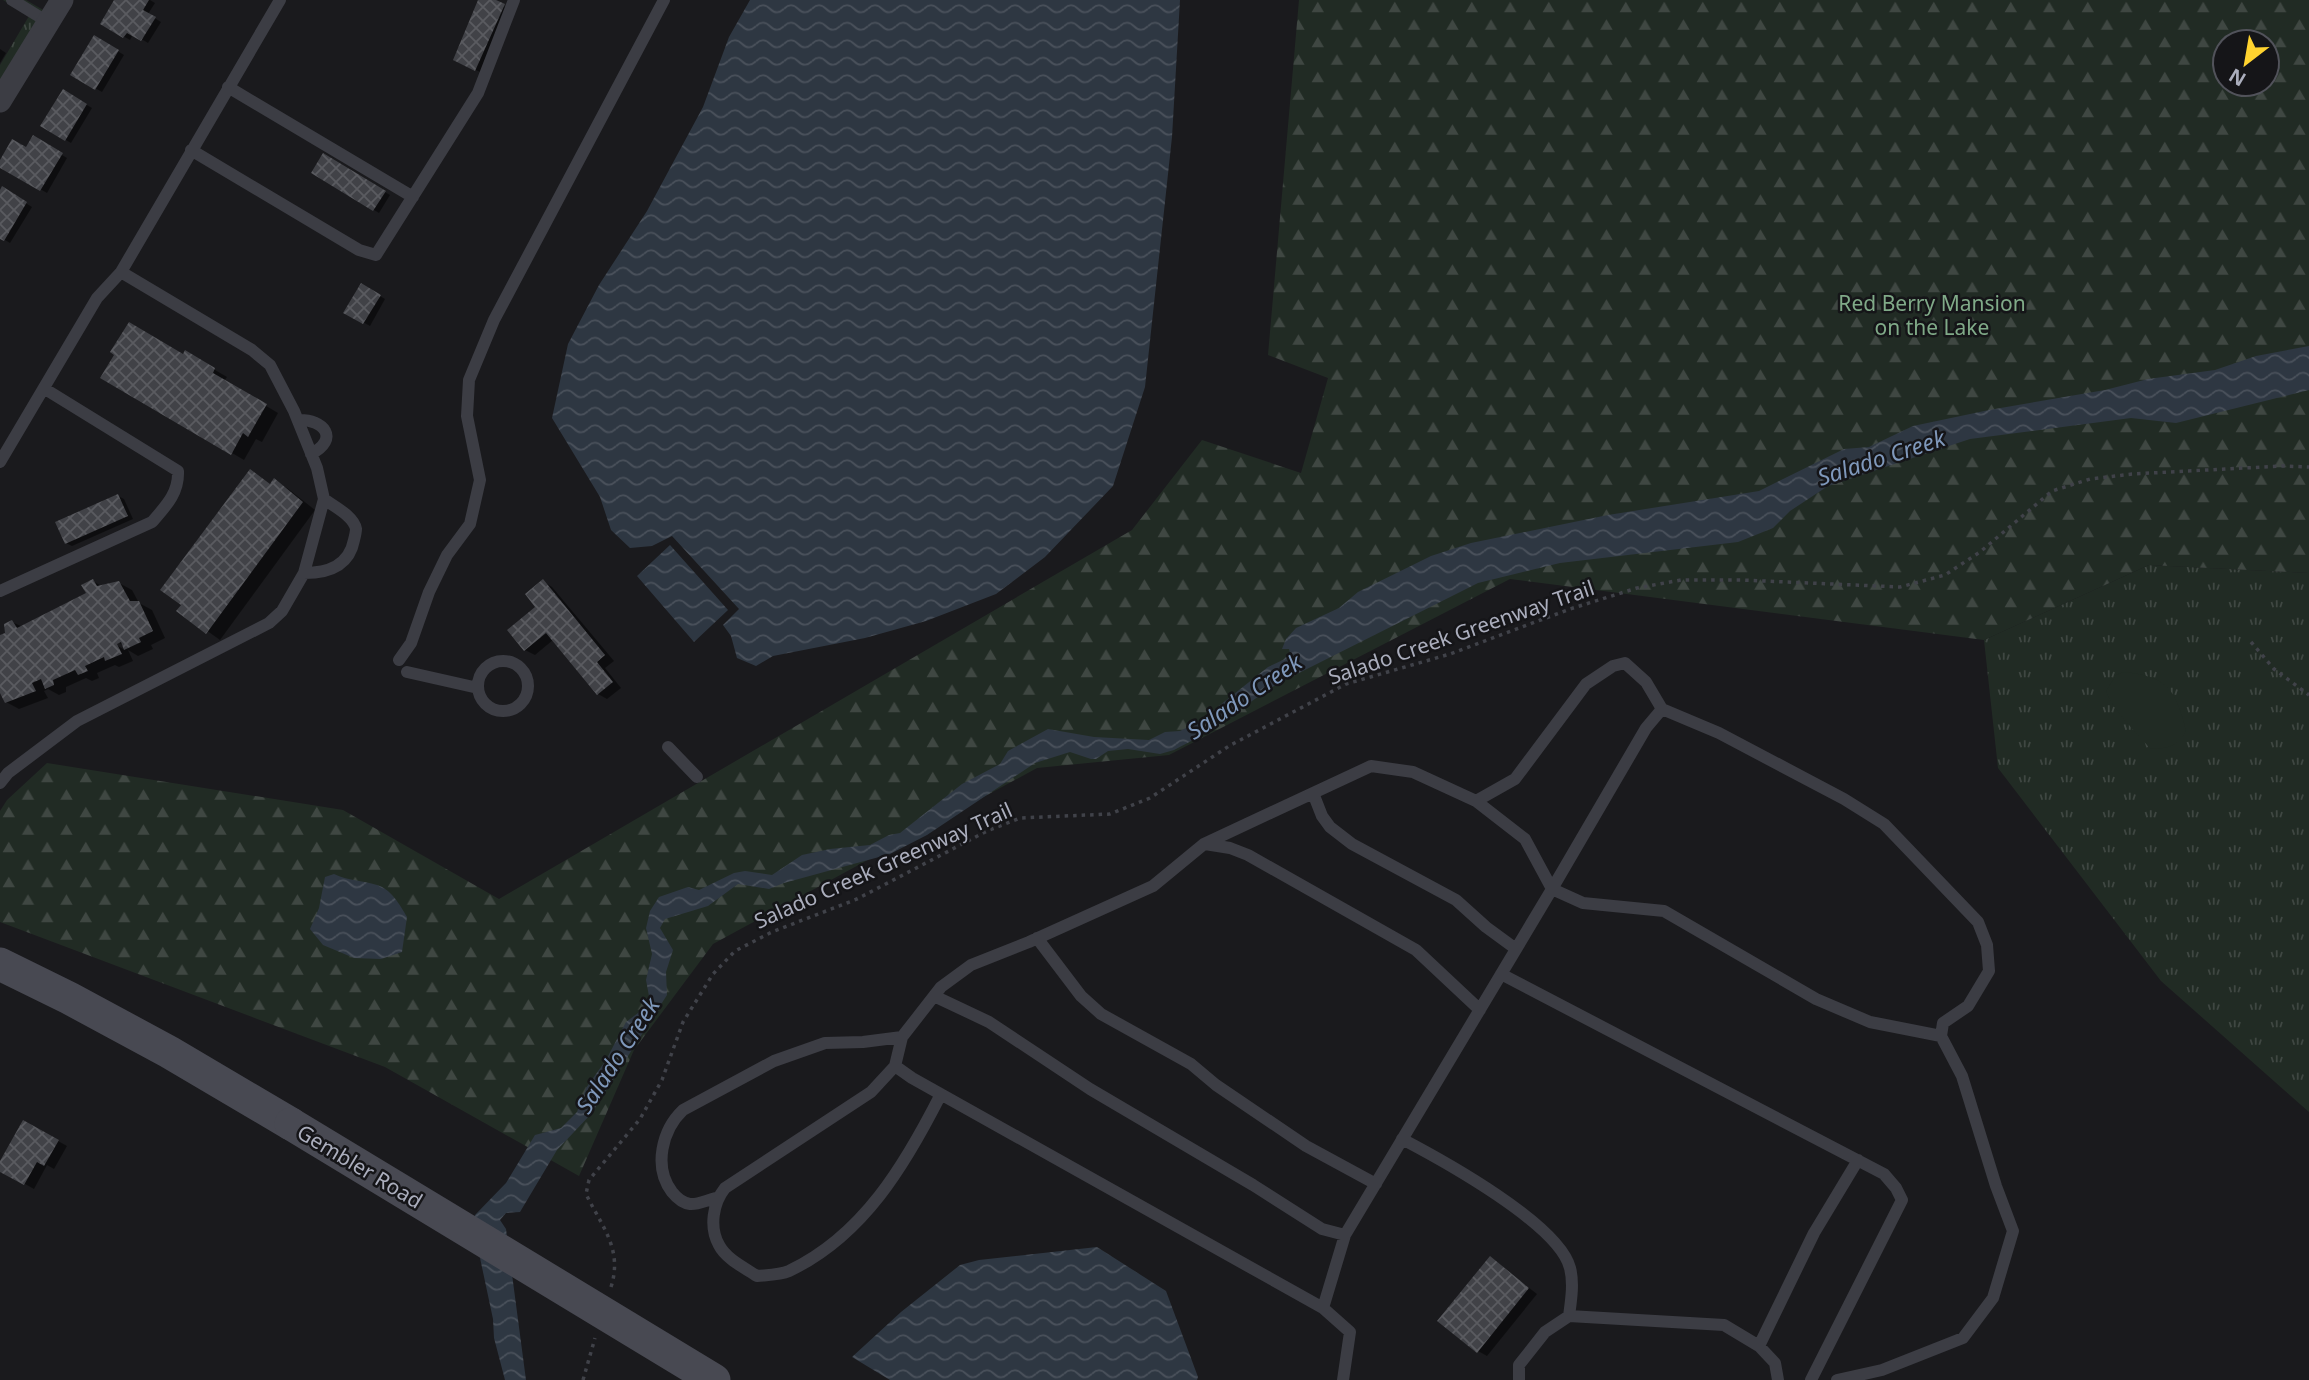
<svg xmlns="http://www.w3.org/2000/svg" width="2309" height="1380" font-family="'Noto Sans',sans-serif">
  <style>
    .grass { fill: url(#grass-tufts) }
    .forest { fill: url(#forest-firs); fill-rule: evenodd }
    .pitch { fill: #212b24 }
    .water { fill: url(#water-waves) }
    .shadow { fill: #0007; fill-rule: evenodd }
    .building { fill: url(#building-cross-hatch) }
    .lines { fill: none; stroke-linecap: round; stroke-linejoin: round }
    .path { stroke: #404249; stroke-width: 3.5; stroke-dasharray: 3.5 5; stroke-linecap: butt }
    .lane { stroke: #3c3d44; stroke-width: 12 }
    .street { stroke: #3c3d44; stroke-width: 23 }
    .secondary { stroke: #484952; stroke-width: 33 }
    .secondary-bridge { stroke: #484952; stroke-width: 33 }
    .labels { text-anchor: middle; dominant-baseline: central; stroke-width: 5; stroke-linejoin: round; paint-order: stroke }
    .park-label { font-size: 21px; fill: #80aa88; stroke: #151518 }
    .street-label { font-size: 21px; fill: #abaebd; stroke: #151518 }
    .water-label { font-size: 23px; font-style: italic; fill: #7f98bb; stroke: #151518 }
  </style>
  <defs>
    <pattern id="grass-tufts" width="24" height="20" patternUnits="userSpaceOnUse" patternTransform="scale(1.75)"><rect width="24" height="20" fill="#212b24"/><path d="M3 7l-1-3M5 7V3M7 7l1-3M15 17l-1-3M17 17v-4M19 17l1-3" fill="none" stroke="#3f4742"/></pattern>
    <pattern id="forest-firs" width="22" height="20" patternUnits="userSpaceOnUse" patternTransform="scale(1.75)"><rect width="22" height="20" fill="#212b24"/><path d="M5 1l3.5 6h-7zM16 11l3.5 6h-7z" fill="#3f4742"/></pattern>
    <pattern id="water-waves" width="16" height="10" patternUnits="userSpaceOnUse" patternTransform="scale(1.75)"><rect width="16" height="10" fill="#2e3742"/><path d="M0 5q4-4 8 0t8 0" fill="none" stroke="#4a515b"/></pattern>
    <pattern id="building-cross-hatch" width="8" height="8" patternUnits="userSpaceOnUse" patternTransform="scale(1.75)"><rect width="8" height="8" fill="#414247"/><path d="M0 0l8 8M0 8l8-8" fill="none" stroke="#5a5b60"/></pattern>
  </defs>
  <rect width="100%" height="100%" fill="#1a1a1d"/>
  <!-- grass -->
  <path class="grass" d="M3,0H26L45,11L0,84V65L29,16Z
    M2149,565L2309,573V1112L2161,981L1998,768L1984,640Z"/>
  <!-- forest -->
  <path class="forest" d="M1299,0H2309V573L2149,565L1984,640L1510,579L1169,755L1037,768L713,944L634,1050L579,1176L385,1067L0,922V811L7,800L47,763L343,810L499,899L1132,530L1202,440L1301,473L1328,378L1268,355ZM2225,42H2267V84H2225Z"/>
  <!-- pitch -->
  <path class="pitch" d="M2123,672C2168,676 2176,690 2186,731C2178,746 2166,750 2150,748C2137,734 2111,707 2106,691L2116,675Z"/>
  <!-- water -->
  <path class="water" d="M750,0H1180L1172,137L1145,387L1113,486L1045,557L996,594L926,621L865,638L773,656L756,666L737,658L731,636L723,625L739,609L672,536L652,546L630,548L611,530L600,497L552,418L568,344L599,285L647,211L703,107L729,37Z
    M2309,346V390L2176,423L2131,418L1970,439L1828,486L1790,511L1773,528L1738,542L1560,563L1478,583L1277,684L1197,738L1174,750L1160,754L1128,749L1108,751L1096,759H1091L1070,752L1035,763L927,835L890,854L784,883L769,889L738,884L708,906L665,919L660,928L673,950L666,972L667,995L591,1114L557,1150L520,1212L506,1213L500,1220L506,1229L526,1380H505L494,1338L493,1319L473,1225L475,1215L506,1183L535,1135L561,1128L577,1112L586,1088L606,1060L626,1022L638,1013L649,996L646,980L652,954L646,928L650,911L659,897L688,887L699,890L734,873L745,871L772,875L802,855L830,849L870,845L889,835L900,833L962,784L1000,764L1008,751L1048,729L1094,737L1149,740L1165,732L1180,731L1200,721L1268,667L1283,660L1290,653L1289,649H1282L1286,639L1296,628L1339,608L1358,592L1431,556L1471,543L1608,515L1759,491L1844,449L1869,447L1913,426L1989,410L2105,390L2148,379L2215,370L2256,356Z
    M670,545L728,610L694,642L637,576Z
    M334,874C348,881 362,880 377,885C391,889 400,905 407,917L402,952L381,959L354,958L323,945L310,929L319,908L325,877Z
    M1097,1247L1166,1291L1198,1377L1197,1380H890L852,1357L901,1312L960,1265L979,1260Z"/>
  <!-- shadow -->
  <path class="shadow" d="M116,0H150L155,3L148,14L161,22L148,43L133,34L130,40L102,24Z
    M480,0H491L513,11L485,74L464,65Z
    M95,37L124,55L102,92L72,75Z
    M0,49L6,53L0,63Z
    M63,91L92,108L71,143L42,126Z
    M34,138L67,158L47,193L0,166V163L27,150Z
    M323,155L390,195L379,213L313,173Z
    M3,189L32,207L10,243L0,237V193Z
    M361,285L385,299L370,326L345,312Z
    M184,356L198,360L227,377L224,381L278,413L262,442L256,439L244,460L103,377Z
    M250,471L271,485L274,481L287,488L315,510L220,640L178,610Z
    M118,496L124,499L133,519L72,546L66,543Z
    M93,581L103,587L119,583L132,590L139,603L152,610L165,638L151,645L153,649L138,656L128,650L133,661L119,667L115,665L97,673L99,678L92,681L86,678L66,687V692L59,695L48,689L44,691L48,698L19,709L6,702L0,689V637L7,634L12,622L23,627L88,594ZM110,638L125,646V650L109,641Z
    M543,581L552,587L614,661L605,668L621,688L607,699L598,694L553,640L535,655L525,650L509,631L537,607Z
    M24,1122L67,1146L54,1169L47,1165L34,1189L0,1170V1164Z
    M1490,1258L1537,1294L1487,1356L1478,1351Z"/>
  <!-- building -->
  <path class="building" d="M114,0H149L143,10L156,17L141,41L127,33L123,38L100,24Z
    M478,0H496L505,4L475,71L453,60Z
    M94,35L119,50L95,90L70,75Z
    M63,89L87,104L65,141L40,126Z
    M33,135L63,153L40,191L0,168V160L12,139L26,147Z
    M323,153L386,191L373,211L311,173Z
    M2,186L27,202L4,241L0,239V190Z
    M361,283L381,295L363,324L343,313Z
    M129,322L183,354L185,350L215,368L213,373L267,404L248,437L243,433L231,455L100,378L114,355L110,352Z
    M250,469L270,484L274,478L303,502L206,634L176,611L181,605L160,590Z
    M118,494L128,516L65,544L55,522Z
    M93,579L97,586L119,581L130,601H139L153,631L139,638L141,642L124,650L121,642L117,644L122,654L105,661L104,657L85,666L88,671L78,675L75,670L53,680L54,685L45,689L41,679L32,683L36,691L5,703L0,693V635L5,633L4,624L12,620L17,628L86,593L81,585Z
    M543,579L605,655L597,662L613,682L597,695L546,633L524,651L507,630L535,607L525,594Z
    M23,1120L59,1140L44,1166L37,1162L24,1185L0,1172V1161Z
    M1490,1256L1529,1288L1477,1353L1437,1321Z"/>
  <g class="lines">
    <!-- path -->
    <path class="path" d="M2251,642L2274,669L2309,695
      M611,1287C623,1249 602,1227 586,1194L589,1180L640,1119L662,1080L683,1022L713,974L735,951L772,932L857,899L987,831L1020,818L1110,814L1150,798L1229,746L1346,684L1450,654L1570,609L1637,588L1681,580H1741L1900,587L1945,575L1980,552L2052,491L2090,479L2132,474L2282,466L2309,467
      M583,1380L595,1338"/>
    <!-- lane -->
    <path class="lane" d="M12,0L48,22
      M228,87L413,197
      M191,150L359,250L376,255L478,93L514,0
      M298,420C324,419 340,439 311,454
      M0,462L97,298L121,272
      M304,573C328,573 349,566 354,540C355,536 356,532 356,529C354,516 333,506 324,499
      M0,591L152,522C166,506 179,493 178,471L45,389
      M399,660L411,643L429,592L447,555L470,524L480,480L467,416L469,380L494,320L664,0
      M478 686a25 25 0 1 1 50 0a25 25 0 1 1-50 0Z
      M407,672L478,688
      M1662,709L1646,728L1552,889L1583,903L1664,911L1816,999L1870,1022L1941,1036L1962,1076L1996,1186L2013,1231L1993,1298L1963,1338L1882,1370L1837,1380
      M668,747L697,777
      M0,783L8,773L77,721L269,623L282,611L304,573L324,499L317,468L294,411L270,365L252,350L121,272L280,0
      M1313,793L1322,816L1330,827L1352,844L1456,900L1486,927L1516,949
      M1476,801L1515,779L1586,684L1613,666L1625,663L1646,682L1662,709L1719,733L1844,799L1884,824L1978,922L1987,945L1989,971L1968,1006L1943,1023L1941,1036
      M1205,844L1230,848L1248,855L1416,950L1480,1010
      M1037,938L1081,996L1101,1014L1191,1064L1216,1085L1306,1146L1376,1184
      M1501,974L1884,1174L1896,1188L1902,1200L1811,1380
      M934,996L989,1022L1090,1089L1253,1185L1322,1229L1345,1235
      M895,1066L871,1092L725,1188C713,1203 709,1227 719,1245C726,1259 745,1268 757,1276C767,1275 780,1275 789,1271C863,1236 905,1165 941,1094
      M1402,1139C1442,1160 1559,1224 1570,1268C1574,1283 1571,1301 1569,1316
      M717,1198C709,1199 698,1205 690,1204C682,1203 676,1197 672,1192C653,1167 662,1130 683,1110L774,1061L825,1043L863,1042L902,1037
      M1323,1308L1345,1235L1552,889L1525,839L1476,801L1413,772L1371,766L1204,844L1153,886L1029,942L971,965L941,987L902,1037L895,1066L912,1078L1323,1308L1350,1332L1343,1380
      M1759,1346L1814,1233L1858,1160
      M1519,1380V1365L1545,1332L1569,1316L1724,1325L1759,1346L1775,1363L1778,1380"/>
    <!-- street -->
    <path class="street" d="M0,101L62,0"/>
    <!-- secondary -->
    <path class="secondary" d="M0,964L69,998L169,1052L291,1124"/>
    <!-- secondary-bridge -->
    <path class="secondary-bridge" d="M291,1124L714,1380"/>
  </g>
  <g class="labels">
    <!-- park labels -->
    <g class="park-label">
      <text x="1932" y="303">Red Berry Mansion<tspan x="1932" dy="24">on the Lake</tspan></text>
    </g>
    <!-- street labels -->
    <g class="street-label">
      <text transform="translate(1461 632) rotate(-19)">Salado Creek Greenway Trail</text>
      <text transform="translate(883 865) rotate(-24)">Salado Creek Greenway Trail</text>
      <text transform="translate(360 1166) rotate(31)">Gembler Road</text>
    </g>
    <!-- water labels -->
    <g class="water-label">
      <text transform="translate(1881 457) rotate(-18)">Salado Creek</text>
      <text transform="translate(1244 696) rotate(-34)">Salado Creek</text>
      <text transform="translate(617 1055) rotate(-57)">Salado Creek</text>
    </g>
  </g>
  <!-- north arrow -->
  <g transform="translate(2246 63) rotate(211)"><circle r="33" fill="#151518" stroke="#51525a" stroke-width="2"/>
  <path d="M0-5L12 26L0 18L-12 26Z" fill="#ffd32f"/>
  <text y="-10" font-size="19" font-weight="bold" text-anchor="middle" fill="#abaebd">N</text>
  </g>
</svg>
